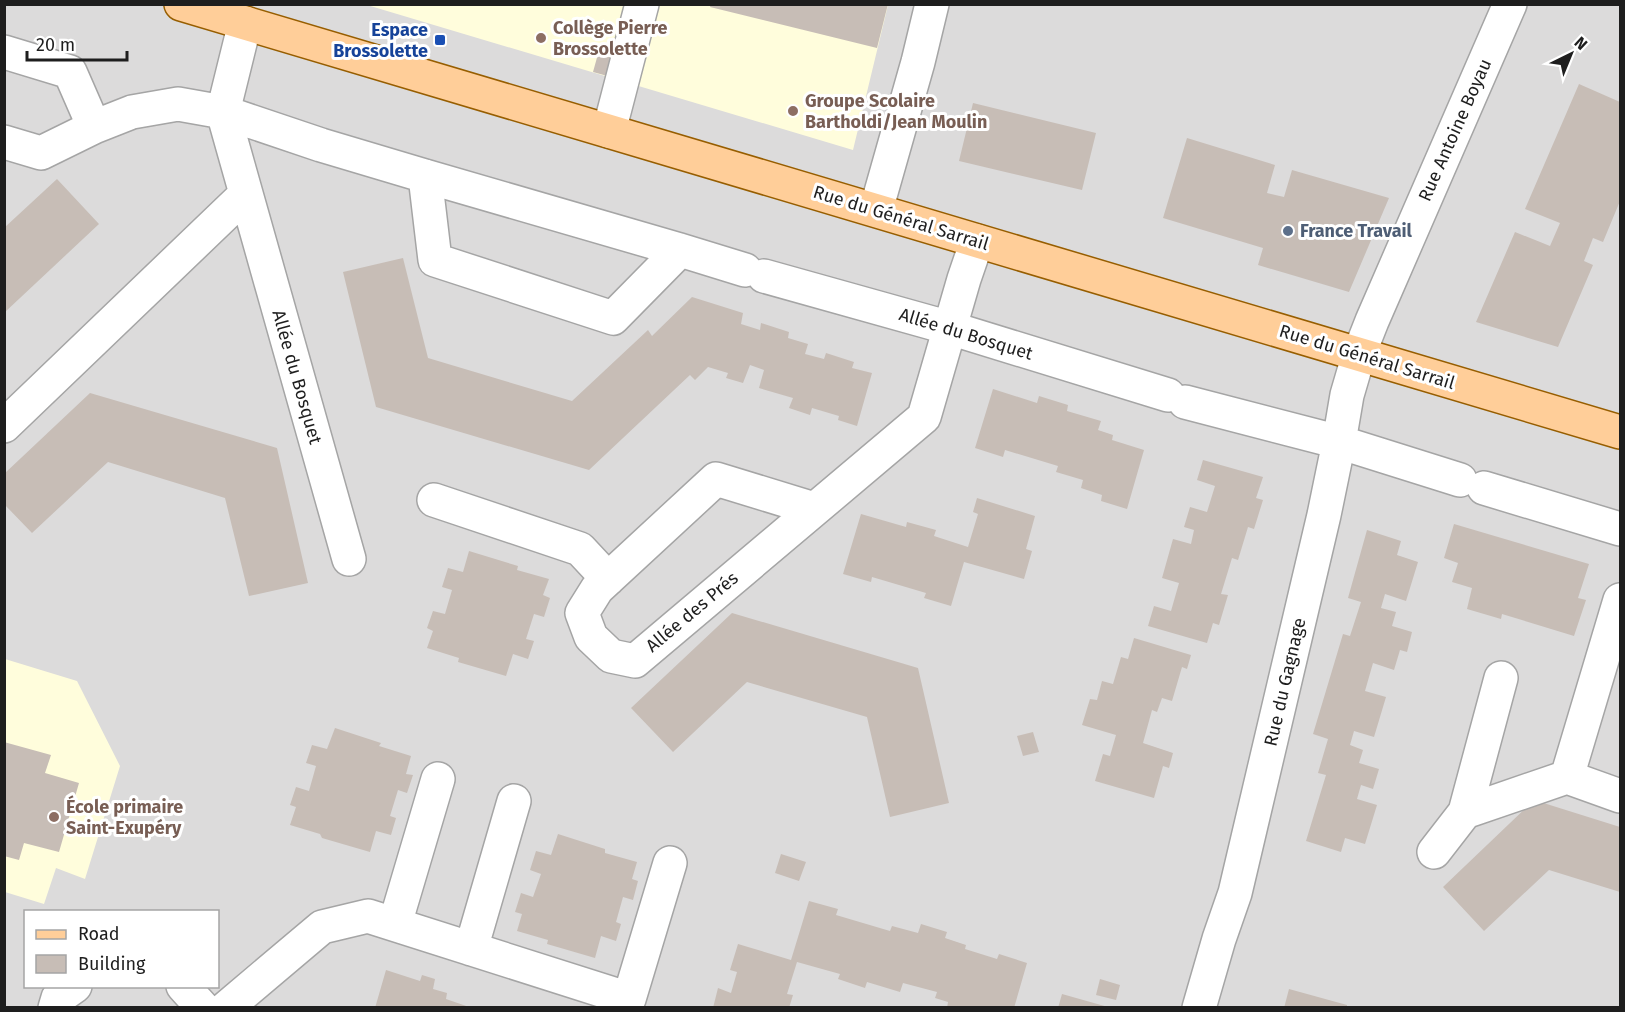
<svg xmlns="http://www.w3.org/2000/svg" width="1625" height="1012" font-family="'Fira Sans',sans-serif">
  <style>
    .residential { fill: #dcdbdb; fill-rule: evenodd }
    .education { fill: #fffddc }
    .building { fill: #c7bdb6 }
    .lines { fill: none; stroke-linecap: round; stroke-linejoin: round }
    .minor-casing { stroke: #a5a5a5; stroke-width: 36 }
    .major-casing { stroke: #975e00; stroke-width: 36 }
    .minor { stroke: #fff; stroke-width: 33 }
    .major { stroke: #ffce99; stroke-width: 33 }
    .education-dot { fill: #8d6e63; stroke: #fff; stroke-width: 2 }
    .transit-dot { fill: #1a4fb4; stroke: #fff; stroke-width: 2 }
    .service-dot { fill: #5c6f8a; stroke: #fff; stroke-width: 2 }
    .labels { text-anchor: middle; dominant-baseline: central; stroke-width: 6; stroke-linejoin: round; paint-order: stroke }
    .education-label { font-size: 18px; font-weight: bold; fill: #785e54; stroke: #fff; text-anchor: start }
    .transit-label { font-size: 18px; font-weight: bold; fill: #164399; stroke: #fff; text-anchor: end }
    .street-label { font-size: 18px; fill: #1e1e1e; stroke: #fff }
    .service-label { font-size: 18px; font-weight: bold; fill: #4e5e75; stroke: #fff; text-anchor: start }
  </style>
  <rect width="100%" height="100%" fill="#efebe3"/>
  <!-- residential -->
  <path class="residential" d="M5,5H1620V1007L5,1008ZM26,912H218V986H26Z"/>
  <!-- education -->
  <path class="education" d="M367,5H888L853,150Z
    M5,659L77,681L120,766L85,879L56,868L44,904L5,892Z"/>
  <!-- building -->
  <path class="building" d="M711,4H888L877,48L710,7Z
    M598,54L616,59L611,77L593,72Z
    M1579,84L1620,102V201L1603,242L1593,238L1584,261L1593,265L1558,347L1476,322L1515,232L1550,246L1560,223L1525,209Z
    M973,103L1096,133L1082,190L959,161Z
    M1187,138L1275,165L1267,193L1284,197L1292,170L1389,198L1349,292L1258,265L1263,248L1163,218Z
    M57,179L99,224L4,313V228Z
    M403,258L428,358L572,401L648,330L652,336L692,297L743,313L741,324L760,330L761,323L789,332L788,338L808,344L805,354L824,359L826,353L854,362L852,368L872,373L857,426L838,420L839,416L812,408L810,415L789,408L793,398L759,388L764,370L750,365L743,383L726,378L728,373L708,367L695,380L690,375L589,470L376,407L343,272Z
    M993,389L1037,403L1039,396L1068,405L1067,411L1101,421L1098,430L1113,435L1112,440L1144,450L1127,509L1101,501L1102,495L1081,488L1083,480L1056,472L1058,466L1005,450L1003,457L975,448Z
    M90,393L277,448L308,583L249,596L225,498L108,462L32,533L4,504V474Z
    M1203,460L1263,477L1256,498L1263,500L1254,529L1248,527L1238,560L1232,558L1221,594L1228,595L1219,625L1213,623L1207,643L1148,626L1154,606L1171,611L1179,583L1162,578L1173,539L1191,544L1194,530L1184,527L1190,507L1207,512L1215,486L1197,480Z
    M977,498L1035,516L1026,549L1032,551L1024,579L964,562L951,606L924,598L926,593L872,577L871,582L843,574L861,514L906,527L907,522L936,530L934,536L968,547L978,514L973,512Z
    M1454,524L1589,564L1578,598L1586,600L1574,636L1502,614L1501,619L1467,609L1472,588L1452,582L1458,563L1444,558Z
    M1367,530L1401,541L1397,555L1418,562L1406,601L1385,594L1381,608L1396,612L1392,626L1412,632L1407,652L1400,650L1394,670L1373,663L1365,691L1386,697L1374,737L1354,731L1350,745L1363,750L1359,763L1379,769L1373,789L1361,785L1357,799L1377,805L1365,844L1345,838L1341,852L1306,841L1326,775L1318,773L1328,739L1313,734L1343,634L1350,636L1361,602L1348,598Z
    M469,551L518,566L517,570L549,579L543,595L550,598L544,617L534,614L526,639L534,641L528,659L513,654L506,676L458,662L459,658L427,648L433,631L427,628L433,611L445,614L452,590L442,587L448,568L463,572Z
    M732,613L918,668L949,803L890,817L867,717L747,682L673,752L631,708Z
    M1134,638L1191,655L1187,669L1182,667L1172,701L1162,698L1157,712L1152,710L1143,743L1173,753L1169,768L1163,766L1154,798L1095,781L1103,754L1110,756L1116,735L1082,725L1090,699L1097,700L1102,681L1113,684L1121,657L1128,659Z
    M335,728L381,743L379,746L411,756L406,774L413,775L407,793L398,790L390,816L396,818L391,835L376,831L370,852L322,838L320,834L290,825L296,807L290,805L296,787L309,791L316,766L306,763L312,745L327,749Z
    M1033,732L1039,752L1023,756L1017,736Z
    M4,742L51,755L45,773L79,783L59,852L24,843L19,860L4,856Z
    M1534,800L1620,827V892L1549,870L1484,931L1443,887Z
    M558,834L605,849V853L637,862L632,879L638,881L633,900L623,897L616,922L621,924L616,941L601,936L595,958L547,944L548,940L517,931L522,914L515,912L521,893L533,897L541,874L530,870L536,851L551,855Z
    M781,854L806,862L799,881L775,873Z
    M809,901L838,909L836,915L890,931L892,926L918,933L921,924L947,932L945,938L966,945L965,949L997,959L999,954L1027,963L1014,1008H947L948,1002L935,998L937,992L903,983L900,992L867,982L865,988L838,979L840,974L797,962L787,994L793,995L789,1008H713L718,988L731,993L737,972L730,970L738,944L791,960Z
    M386,970L420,981L422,975L435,979L433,989L447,993L446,999L472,1008H375Z
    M1100,979L1120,985L1116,1000L1096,995Z
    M1289,989L1347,1005V1008H1284Z
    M1062,994L1108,1007L1107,1008H1058Z"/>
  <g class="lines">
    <!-- minor casing -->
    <g class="minor-casing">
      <path id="minor" d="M245,23L223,112L349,559
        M4,52L70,72L94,127L132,112L178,104L223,112L321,145L425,176L680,250L745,270
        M609,131L642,4
        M4,142L41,153L94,127
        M425,176L435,260L613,318L680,250
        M876,210L918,62L932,4
        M764,276L950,328L1168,395
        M1185,402L1339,442L1460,480
        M4,426L246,194
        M1484,488L1620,529
        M434,500L580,549L608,579
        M814,509L716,479L597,589L582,613L591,637L611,656L635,661L924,417L964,279L977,241
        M1567,777L1620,796
        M1465,812L1501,678
        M1434,852L1465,812L1567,777L1620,600
        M395,924L438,779
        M471,949L514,801
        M183,986L203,1008
        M55,1008L58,998L75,986
        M226,1008L322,927L368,916L629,999L670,863
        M1199,1008L1219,939L1235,893L1324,515L1339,442L1347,395L1359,354L1372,321L1510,4"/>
    </g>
    <!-- major casing -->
    <g class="major-casing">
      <path id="major" d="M181,4L1620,432"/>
    </g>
    <!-- minor -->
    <use href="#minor" class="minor"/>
    <!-- major -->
    <use href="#major" class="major"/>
  </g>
  <!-- markers -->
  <g class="education-dot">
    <circle cx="541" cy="38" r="6"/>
    <circle cx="793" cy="111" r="6"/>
    <circle cx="54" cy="817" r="6"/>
  </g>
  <rect class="transit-dot" x="434" y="34" width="12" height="12" rx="3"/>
  <circle class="service-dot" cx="1288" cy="231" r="6"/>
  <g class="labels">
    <!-- education labels -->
    <g class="education-label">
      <text x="553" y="28">Collège Pierre<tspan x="553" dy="21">Brossolette</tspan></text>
      <text x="805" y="101">Groupe Scolaire<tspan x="805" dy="21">Bartholdi/Jean Moulin</tspan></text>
      <text x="66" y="807">École primaire<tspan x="66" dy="21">Saint-Exupéry</tspan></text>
    </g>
    <!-- transit labels -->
    <g class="transit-label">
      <text x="428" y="30">Espace<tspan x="428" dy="21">Brossolette</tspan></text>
    </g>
    <!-- street labels -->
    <g class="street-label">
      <text transform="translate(1455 130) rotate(-66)">Rue Antoine Boyau</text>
      <text transform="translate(901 218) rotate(17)">Rue du Général Sarrail</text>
      <text transform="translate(966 334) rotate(17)">Allée du Bosquet</text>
      <text transform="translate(1367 357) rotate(17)">Rue du Général Sarrail</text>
      <text transform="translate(297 377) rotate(74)">Allée du Bosquet</text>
      <text transform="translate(692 612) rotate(-40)">Allée des Prés</text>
      <text transform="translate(1285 682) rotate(-77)">Rue du Gagnage</text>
    </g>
    <!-- service labels -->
    <g class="service-label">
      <text x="1300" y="231">France Travail</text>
    </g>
  </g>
  <!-- border -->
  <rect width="1625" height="1012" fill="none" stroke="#1e1e1e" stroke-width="12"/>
  <!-- legend -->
  <rect x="24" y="910" width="195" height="78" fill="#ffffff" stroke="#a5a5a5" stroke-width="1.5"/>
  <rect x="36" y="930" width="30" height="9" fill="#ffce99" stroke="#a5a5a5" stroke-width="1.5"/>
  <text x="78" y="940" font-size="18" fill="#1e1e1e">Road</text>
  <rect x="36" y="955" width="30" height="18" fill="#c7bdb6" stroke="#a5a5a5" stroke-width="1.5"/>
  <text x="78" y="970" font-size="18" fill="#1e1e1e">Building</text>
  <!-- north arrow -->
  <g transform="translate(1571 54) rotate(43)" stroke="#ffffff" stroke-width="4.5" paint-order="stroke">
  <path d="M0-4.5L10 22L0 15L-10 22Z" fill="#1e1e1e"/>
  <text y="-9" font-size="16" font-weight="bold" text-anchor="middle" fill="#1e1e1e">N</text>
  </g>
  <!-- scale -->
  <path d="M27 51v9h100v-9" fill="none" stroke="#1e1e1e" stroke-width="3"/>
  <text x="36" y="51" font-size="18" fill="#1e1e1e" stroke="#ffffff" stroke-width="4.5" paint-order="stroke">20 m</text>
</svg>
